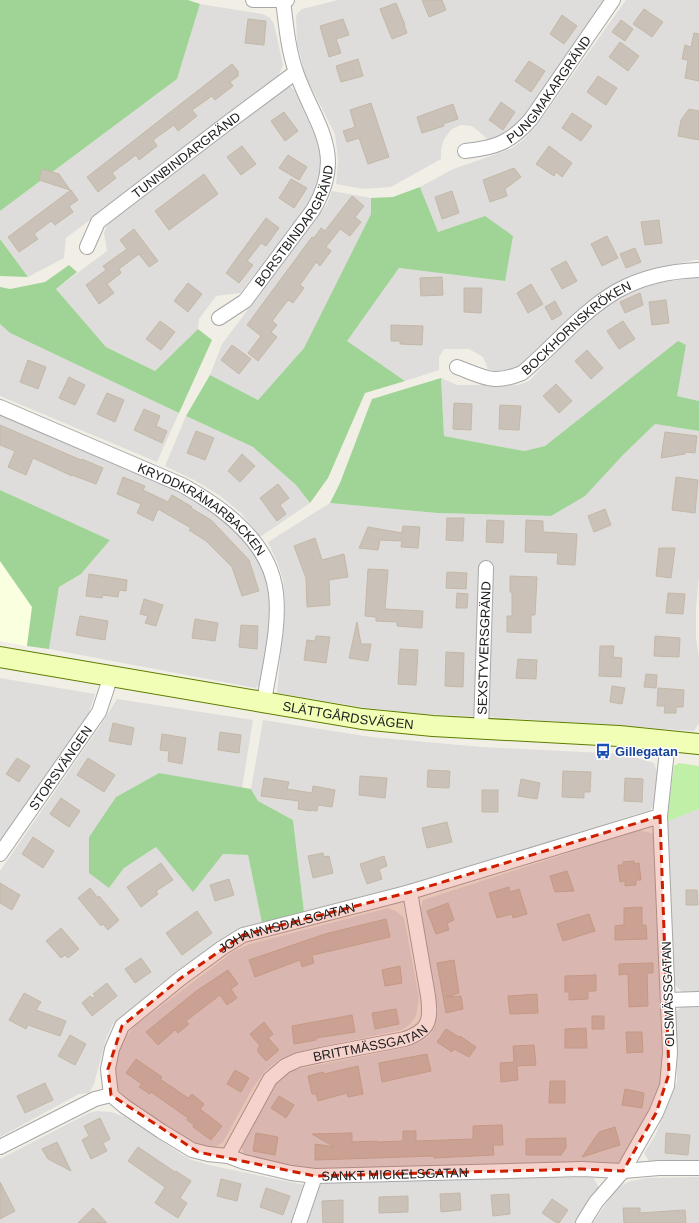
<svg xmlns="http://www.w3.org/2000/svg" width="699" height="1223" font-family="Helvetica,sans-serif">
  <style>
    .residential { fill: #dedddc }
    .education { fill: #faffe0 }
    .grass { fill: #c0efa7 }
    .forest { fill: #9fd496 }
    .building { fill: #cac2b8; stroke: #c4b8a6 }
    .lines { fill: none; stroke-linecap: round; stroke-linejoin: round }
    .street-casing { stroke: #a7a7a7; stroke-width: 16 }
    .secondary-casing { stroke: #5d7d00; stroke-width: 22 }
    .street { stroke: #fff; stroke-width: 14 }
    .secondary { stroke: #f0ffb5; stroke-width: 20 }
    .marked { fill: #cf1f00; fill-opacity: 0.2; stroke: #cf1f00; stroke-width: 3; stroke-dasharray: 8 5; stroke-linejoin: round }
    .labels { text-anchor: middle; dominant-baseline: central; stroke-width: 3; stroke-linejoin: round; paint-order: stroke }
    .street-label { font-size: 13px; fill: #202020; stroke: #fff }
    .transit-label { font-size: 13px; font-weight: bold; fill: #164399; stroke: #fff; text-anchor: start }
  </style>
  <rect width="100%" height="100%" fill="#f1efe5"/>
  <!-- residential -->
  <path class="residential" d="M338,0H606L519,122L504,135L490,141L472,126L461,125L452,129L444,139L441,150V159L391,187L363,189L336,184L338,160L335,134L305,75L297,43L296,16L298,13L302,9Z
    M626,0H699V260H694L662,267L641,274L612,286L578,310L516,368L499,372L488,369L483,357L469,349H444L439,357V370L405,381L346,341L399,268L505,281L485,216L438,232L420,187L453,169L485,158L512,148L523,140L536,126Z
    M200,4L263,14L270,18L274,24L283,65L278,77L66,238L64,258L28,277L0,239V211L177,79Z
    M289,85L294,90L309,118L319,140L322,161L321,176L308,205L240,293L216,296L199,319L198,329L155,371L106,347L56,289L107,251L104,233L107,224Z
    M332,191L371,198V214L304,348L258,400L210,375L222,344L327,204Z
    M699,277V401L676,396L686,345L545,446L524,451L444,436L441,378L457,385H518L529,381L578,330L595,315L619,298L644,287L664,282Z
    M0,324L10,333L179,413L157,462L0,396Z
    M0,415L150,476L215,509L249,545L259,562L266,577L270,598V623L261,685L255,688L49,649L59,587L81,574L110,540L0,490Z
    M186,416L253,447L296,485L310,503L260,537L241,513L219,495L194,480L165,466Z
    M655,424L699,431V576L696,608V638L699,657V723L694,731L491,717L420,714L360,707L277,693L285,602L283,580L278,564L268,542L330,503L437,513L551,516L622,456Z
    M0,678L95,694L89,713L0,845Z
    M117,699L253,720L242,788L159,773L116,797L89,837L109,888L124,868L156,847L193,891L223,854L248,855L262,923L237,932L160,984L113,1024L106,1039L94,1084L89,1093L79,1094L0,1137V871L100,726Z
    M263,720L371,737L482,747L624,754L654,763L657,771L655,803L650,810L406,886L304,912L293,820L258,801L251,789Z
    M699,809V993L684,994L674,984L666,822Z
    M639,830L654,834L662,1069L661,1085L627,1155L618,1163L316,1170L246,1158L240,1145L270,1087L281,1077L293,1070L408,1047L420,1042L429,1036L435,1026L438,1010L420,912L423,900Z
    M388,908L396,911L404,918L419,997L416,1016L410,1024L402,1030L296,1052L280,1059L265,1071L252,1089L223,1142L215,1147L205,1148L193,1144L129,1101L116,1087L113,1074L116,1056L125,1037L136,1025L234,951L250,944Z
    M682,1007H699V1163H650L644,1153L655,1136L677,1082L675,1012Z
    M97,1111L111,1112L125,1117L189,1159L209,1165L305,1185L292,1223H0V1159L89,1113Z
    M593,1177L599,1188L575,1223H305L316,1190L321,1184L326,1183Z
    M699,1177V1223H593L617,1188L628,1182L646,1178Z"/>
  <!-- education -->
  <path class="education" d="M0,561L32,607L27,646L0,641Z"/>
  <!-- grass -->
  <path class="grass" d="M679,763L699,766V809L666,822L674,766Z"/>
  <!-- forest -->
  <path class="forest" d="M0,0H188L200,4L177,79L0,211Z
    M420,187L438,232L485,216L513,236L505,281L399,268L347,341L405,381L365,393L328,478L310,503L296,485L253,447L186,416L210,375L258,400L304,348L371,214V198L393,197Z
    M0,239L28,277L0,276Z
    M69,265L77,272L56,289L106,347L155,371L198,329L212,340L179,413L10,333L0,324V287L10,289L45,282Z
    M678,341L686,345L677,396L699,401V431L655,424L622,456L585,496L551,516L437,513L330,503L340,483L372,399L441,378L444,436L524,451L545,446Z
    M0,490L110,540L81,574L59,587L49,649L27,646L32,607L0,561Z
    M159,773L251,789L258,801L293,820L304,912L262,923L248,855L223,854L193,892L156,847L124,868L109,888L89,873V837L116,797Z"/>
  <!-- building -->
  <path class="building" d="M422,0H442L446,10L429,17Z
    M396,3L405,25H404L407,33L392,39L380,9Z
    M644,9L663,22L652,37L633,24Z
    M562,15L577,26L564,44L550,34Z
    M248,19L266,21L264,45L245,43Z
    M343,19L349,35L336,39L341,53L329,57L320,26Z
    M621,20L633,29L625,41L612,32Z
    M694,33L699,34V81L685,78L688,60L682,59L685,45L691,47Z
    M620,42L639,56L628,71L609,57Z
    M358,59L363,76L341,82L336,66Z
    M529,61L545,71L531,92L515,81Z
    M232,64L238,71V76L230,82L233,86L215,100L212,96L192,110L197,116L178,131L174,125L153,140L157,146L139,160L136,155L112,173L116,178L98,192L87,177Z
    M598,76L617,88L606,105L587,92Z
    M501,102L515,112L503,130L489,120Z
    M371,103L389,157L368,164L359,138L347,142L343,131L355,127L350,110Z
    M453,104L458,119L443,124L444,126L422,133L417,117Z
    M689,109L699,111V140L678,136L681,120Z
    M284,112L298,131L285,141L271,121Z
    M572,113L592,126L581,141L562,128Z
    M242,146L256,164L241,175L227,157Z
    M549,146L572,163L562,177L556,172L554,176L536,164Z
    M288,155L307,167L299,180L279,168Z
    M514,168L521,177L505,189L507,196L490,202L483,180Z
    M42,169L59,174L70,190L39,180Z
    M204,174L218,194L169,230L155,211Z
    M291,179L307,188L294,208L279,198Z
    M71,190L78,200L69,206L73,212L55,225L51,221L34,234L38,239L19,252L8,237Z
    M452,191L459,213L442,219L435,197Z
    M352,196L364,206L355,217L361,222L350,236L340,229L326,247L331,251L320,266L316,262L300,285L304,288L293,303L288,300L272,321L277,325L271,332L277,337L258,361L248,353L261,336L247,325L312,237L314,238L321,228L325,231Z
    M266,218L279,228L266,246L261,243L247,261L253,265L239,283L226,273Z
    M659,220L662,243L645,245L641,222Z
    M134,229L158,261L149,267L139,254L119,269L121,273L107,284L114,293L99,304L86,285L106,270L103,266L127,249L120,240Z
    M607,236L618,258L602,266L591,244Z
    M635,248L641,262L626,268L620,254Z
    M566,261L577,281L562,289L551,269Z
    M442,277L443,295L421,296L420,278Z
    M188,283L202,294L188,312L174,301Z
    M531,284L543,304L528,313L517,293Z
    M464,288H482L481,313L464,312Z
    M640,293L643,305L625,313L620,302Z
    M666,300L669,323L652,325L649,302Z
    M555,301L562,314L552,320L545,307Z
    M160,321L175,332L161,350L146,339Z
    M623,321L635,339L619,349L607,331Z
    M391,325L423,326L422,345L400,344V341H391Z
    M232,345L251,359L239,374L221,360Z
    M587,350L603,368L591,379L575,361Z
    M28,360L46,367L38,389L20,382Z
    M69,377L85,385L75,405L59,398Z
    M556,384L572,401L559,413L543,396Z
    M107,393L124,400L115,422L97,414Z
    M454,403L472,404L471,430L453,429Z
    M500,405L521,406L519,430L499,429Z
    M144,409L160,416L156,426L167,431L162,443L134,430Z
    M0,425L81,460L82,459L103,468L96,484L72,475V476L33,458L26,475L8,467L15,451L0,445Z
    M196,431L214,438L205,460L187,453Z
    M665,432L697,436L695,453L685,452V454L661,458Z
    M242,454L255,466L240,482L228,471Z
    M123,477L145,486L143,490L168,502L172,495L192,507L191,508L211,520L249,560L259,591L242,596L232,567L206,541L189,530L191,528L158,509L153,521L137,513L141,504L117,494Z
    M676,477L698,480L695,513L672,510Z
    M278,484L289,498L280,505L286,514L277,521L260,498Z
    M605,509L611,525L594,532L588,516Z
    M447,518H464L463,541L446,540Z
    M487,520L504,521L503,543L486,542Z
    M526,520L543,521V532L577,534L575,565L557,564L558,553L525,552Z
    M403,526L420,527L418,548L401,547L402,541L380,540L378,550L359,548L368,527L402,533Z
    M315,538L322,560L344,554L348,577L329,580L330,605L307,607L306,578L294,546Z
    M659,548H675L671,578L656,576Z
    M368,569L388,570L385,609L423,611L422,628L397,626V622L376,621V617L365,616Z
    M447,572L467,573L466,589L446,588Z
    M89,574L127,580L126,591L119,590L118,597L103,595L102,598L86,596Z
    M510,576L537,577L535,615H531V633L507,632V616H512V592H510Z
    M457,593L468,594L467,608H456Z
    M668,593L685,594L683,614L666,613Z
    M144,599L163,605L156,626L145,623L148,616L140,614Z
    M80,616L108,621L105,640L76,635Z
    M195,619L218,623L215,641L192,638Z
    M357,622L361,644H371L368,661L349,658Z
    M241,625L258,626L257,649L239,647Z
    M316,636L330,637L326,663L304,660L307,640L315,641Z
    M655,636L680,638L679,657L654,656Z
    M600,646H614L613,657L622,658L621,677L599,676Z
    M400,649L418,650L416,685L398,684Z
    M446,652L464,653L463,687L445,686Z
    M518,659L537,660L536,679L516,678Z
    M646,674L657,675L656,688L644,687Z
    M612,686L625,688L622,704L610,702Z
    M658,688L684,690L683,707H676V713H664L665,706H657Z
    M113,723L134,728L131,745L109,741Z
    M220,732L241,735L239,753L218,750Z
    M162,734L186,738L182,764L168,761L169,751L160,750Z
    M17,758L30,766L19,782L6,774Z
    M88,758L115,775L104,792L77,775Z
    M428,770L450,771L449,788L427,787Z
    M563,771L591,772L590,792H584V798L562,797Z
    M360,776L387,778L385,798L359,795Z
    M264,778L289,782L287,789L312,793L313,786L335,790L332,807L318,805L317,811L311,810V811L298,809L299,801L261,796Z
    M625,778L643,779L642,802L624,801Z
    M521,779L540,783L537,799L518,796Z
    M482,790H498V812H482Z
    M61,798L80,811L69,827L50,814Z
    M447,822L452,842L427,848L422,828Z
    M33,837L54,851L43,868L22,854Z
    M323,853L324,857L329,856L333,873L313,878L308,856Z
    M384,856L387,866L379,869L382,879L367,884L360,864Z
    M634,861V864L639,863L641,880H636V885L625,886V881L620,882L618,865H623V862Z
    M161,863L173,880L156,891L158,894L141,907L127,887Z
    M567,871L574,891L555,892L550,876Z
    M229,879L234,895L215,901L210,885Z
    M0,883L20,895L12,910L0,903Z
    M509,887L510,892L519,889L527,914L513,918L512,914L497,918L489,893Z
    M90,888L98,898L99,896L119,920L108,930L103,924L101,926L78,898Z
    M686,890H697L698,905H686Z
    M448,903L454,920L447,923L449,930L436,934L427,911Z
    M642,907V925H646L647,939L615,940V926L624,925V908Z
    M197,911L212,933L182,955L166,933Z
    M589,914L595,931L563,941L557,924Z
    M386,919L390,937L313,955L312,956L314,963L302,967L300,960L255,977L249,960L325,934Z
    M61,928L79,949L68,958L65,955L61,958L46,941Z
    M141,958L151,972L135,983L125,969Z
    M454,960L459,993L446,997L461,996L463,1009L446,1013L437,963Z
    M653,963V973H647L648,1006L629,1007L628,974L619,975V964Z
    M400,966L402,983L385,986L382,970Z
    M228,970L238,984L231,989L237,998L227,1005L220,995L186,1021L189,1024L178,1033L175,1030L158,1045L146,1032L195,992Z
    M596,975V991H588V999L569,1000V992H565V976Z
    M107,983L117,996L92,1016L82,1003L90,996L93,998L95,996L93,994Z
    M24,993L41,1002L36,1010L66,1021L60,1036L28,1025L26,1029L9,1020Z
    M537,994L538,1013L510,1014L508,996Z
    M396,1009L399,1024L375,1029L372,1013Z
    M352,1015L355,1032L316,1038V1040L294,1044L292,1026Z
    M592,1016H604V1029H592Z
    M264,1022L273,1034L268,1038L279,1050L266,1061L258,1052V1048L260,1046L250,1034Z
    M586,1028L587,1048H565V1029Z
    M446,1029L459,1037L460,1036L476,1047L469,1057L454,1049L452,1052L437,1042Z
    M626,1032H642L643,1052L627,1053Z
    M70,1035L86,1044L75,1065L58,1056Z
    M534,1045L536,1065L517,1066L518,1080L501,1082L500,1063L514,1062L513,1046Z
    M427,1054L431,1071L382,1082L379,1063Z
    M136,1059L162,1077L160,1079L188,1098L192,1094L204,1104L200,1109L222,1126L211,1140L193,1127L194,1125L187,1120L188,1118L151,1092L150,1094L139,1087L142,1084L126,1073Z
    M358,1066L363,1094L348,1097L347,1093L318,1101L316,1094H312L308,1076L323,1072L324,1074Z
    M235,1070L249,1078L241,1092L227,1084Z
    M550,1081H565V1103H549Z
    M45,1083L53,1100L25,1113L17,1096Z
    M625,1089L644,1093L642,1108L622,1105Z
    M279,1096L294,1105L286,1118L271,1108Z
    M100,1118L110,1139L103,1143L107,1151L91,1159L82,1140L89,1136L84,1126Z
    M502,1125L503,1145H493L494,1155L434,1158V1156L315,1160V1144L334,1147L312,1134L352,1133V1142L377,1141V1142L403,1141V1131H416V1141L473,1139V1126Z
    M615,1127L620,1145L582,1157L599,1132Z
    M256,1133L278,1137L275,1155L253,1151Z
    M666,1133L690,1135L688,1155L665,1153Z
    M566,1138V1148L561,1155H526V1139Z
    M57,1142L71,1171L48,1159L42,1149Z
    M138,1147L175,1172L176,1171L191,1181L180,1198L187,1203L178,1218L155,1203L165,1187L128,1161Z
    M221,1179L241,1184L237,1201L217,1196Z
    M0,1182L15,1211L0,1219Z
    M266,1188L290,1196L283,1215L260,1207Z
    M460,1193L461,1210L441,1212L440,1194Z
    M509,1194L510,1214L493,1216L491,1195Z
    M408,1196V1212L379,1213V1197Z
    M552,1199L568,1210L559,1223H557L542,1213Z
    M343,1200V1223H323L322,1201Z
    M93,1208L107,1223H78Z
    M623,1208H640V1213L685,1210L686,1223H624Z"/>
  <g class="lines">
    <!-- street casing -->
    <g class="street-casing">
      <g id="street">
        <path d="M253,0H287"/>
        <path id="s1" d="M465,151C496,148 511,142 531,119L613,0"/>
        <path id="s2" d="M87,247L98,222L226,124L296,72"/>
        <path id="s3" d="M219,318L245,301L313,210C347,153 315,125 296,72C288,49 286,25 283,0"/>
        <path id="s4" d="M457,367C484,377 493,385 522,373C554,346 581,312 617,291C642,277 671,271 699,270"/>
        <path id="s5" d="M0,407L182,485C224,508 270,542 276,593C280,628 269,668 264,702"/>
        <path id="s6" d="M481,729L486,568"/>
        <path id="s7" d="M0,854L99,712L107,688L110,676"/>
        <path d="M668,1000L699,999"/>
        <path id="s8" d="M111,1095L124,1106L161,1131L192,1150L208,1154L228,1156L244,1162L291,1173L315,1176L582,1169L623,1171L659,1168H699"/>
        <path id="s9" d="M0,1147L95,1099L111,1095L108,1069L112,1049L122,1026L181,978L222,948L243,935L410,892L660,816"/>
        <path id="s10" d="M228,1156L270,1079L285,1066L298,1060L321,1055L405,1039C430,1030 431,1020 428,996L410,892"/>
        <path d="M299,1223L315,1176"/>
        <path d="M583,1223L596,1202L623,1171L656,1113L667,1086L670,1053L660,816L668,741"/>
      </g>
    </g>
    <!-- secondary casing -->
    <g class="secondary-casing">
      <g id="secondary">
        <path id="s11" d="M0,657L362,719L433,726L619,736L699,744"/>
      </g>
    </g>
    <!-- street -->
    <use href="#street" class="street"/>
    <!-- secondary -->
    <use href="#secondary" class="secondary"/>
  </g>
  <!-- marked area -->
  <path class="marked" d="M660,816L669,1074L656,1113L623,1171L582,1169L315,1176L198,1152L111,1095L108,1069L122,1026L181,978L243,935L410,892Z"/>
  <!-- icons -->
  <defs>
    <g id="bus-bare" transform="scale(1.2)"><path d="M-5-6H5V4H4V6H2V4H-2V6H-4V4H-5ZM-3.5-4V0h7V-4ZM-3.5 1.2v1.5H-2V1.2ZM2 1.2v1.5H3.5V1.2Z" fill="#1a4fb4" stroke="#fff" stroke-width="2.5" paint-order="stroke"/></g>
  </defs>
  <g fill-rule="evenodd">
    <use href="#bus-bare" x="603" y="751"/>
  </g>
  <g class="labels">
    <!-- street labels -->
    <g class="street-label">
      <text stroke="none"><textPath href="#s1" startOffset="110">PUNGMAKARGRÄND</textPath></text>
      <text stroke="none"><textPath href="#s2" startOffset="138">TUNNBINDARGRÄND</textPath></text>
      <text stroke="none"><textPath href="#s3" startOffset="122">BORSTBINDARGRÄND</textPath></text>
      <text stroke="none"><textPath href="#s4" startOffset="139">BOCKHORNSKRÖKEN</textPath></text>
      <text stroke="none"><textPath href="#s5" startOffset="228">KRYDDKRÄMARBACKEN</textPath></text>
      <text stroke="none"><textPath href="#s6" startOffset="81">SEXSTYVERSGRÄND</textPath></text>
      <text stroke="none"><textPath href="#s11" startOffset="353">SLÄTTGÅRDSVÄGEN</textPath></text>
      <text stroke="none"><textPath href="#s7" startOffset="105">STORSVÄNGEN</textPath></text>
      <text stroke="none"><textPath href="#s9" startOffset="390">JOHANNISDALSGATAN</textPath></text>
      <text transform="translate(668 994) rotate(-92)">OLSMÄSSGATAN</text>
      <text stroke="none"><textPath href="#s10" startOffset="196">BRITTMÄSSGATAN</textPath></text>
      <text stroke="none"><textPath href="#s8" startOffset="304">SANKT MICKELSGATAN</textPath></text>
    </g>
    <!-- transit labels -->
    <g class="transit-label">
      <text x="615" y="751">Gillegatan</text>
    </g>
  </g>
</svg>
